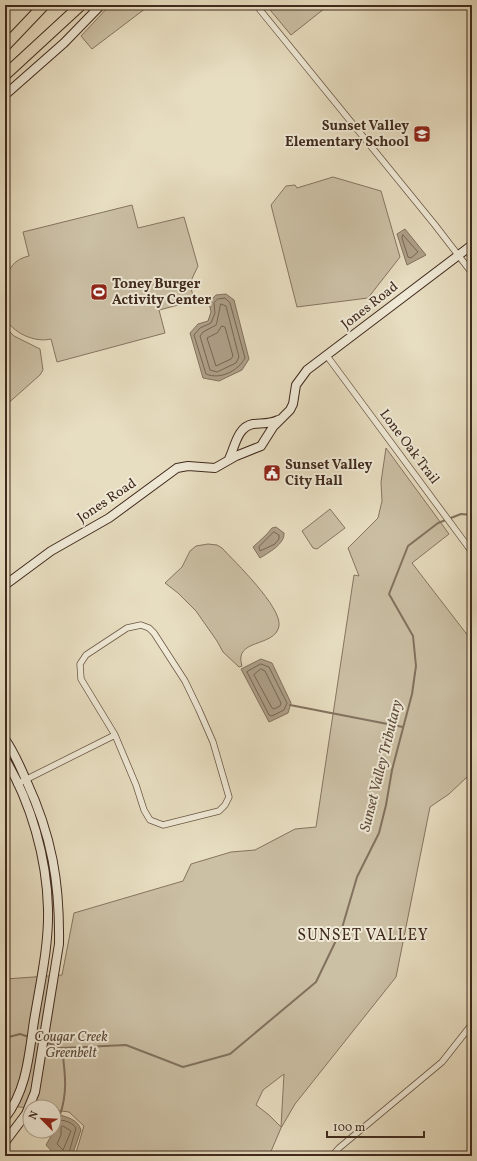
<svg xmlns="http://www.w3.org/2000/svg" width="477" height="1161" font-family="Vollkorn,serif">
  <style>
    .green { fill: #cbbfa4; stroke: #867460; fill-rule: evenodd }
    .water { fill: #aea089; stroke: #82715e }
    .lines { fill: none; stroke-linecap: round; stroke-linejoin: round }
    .shore { stroke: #776553; stroke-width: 1 }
    .stream { stroke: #82715e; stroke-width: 2 }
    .street-casing { stroke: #6a5746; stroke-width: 7 }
    .secondary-casing { stroke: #402a1d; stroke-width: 10 }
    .highway-casing { stroke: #402a1d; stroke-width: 12 }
    .street { stroke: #efe9d6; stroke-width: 5.5 }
    .secondary { stroke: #efe9d6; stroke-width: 8 }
    .highway { stroke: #e7ddc0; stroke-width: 10 }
    .labels { text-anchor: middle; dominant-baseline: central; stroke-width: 4; stroke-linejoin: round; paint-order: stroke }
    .poi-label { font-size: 14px; font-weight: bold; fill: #402a1d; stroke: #efe9d6; text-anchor: start }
    .street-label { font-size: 14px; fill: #402a1d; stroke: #efe9d6 }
    .park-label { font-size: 14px; font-style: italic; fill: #5c4838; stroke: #efe9d6 }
    .water-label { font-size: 15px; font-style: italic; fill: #614d3d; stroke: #efe9d6 }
    .quarter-label { font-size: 16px; letter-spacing: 1px; fill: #402a1d; stroke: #efe9d6 }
  </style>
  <rect width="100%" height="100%" fill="#e7ddc0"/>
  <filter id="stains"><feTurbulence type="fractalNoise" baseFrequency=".005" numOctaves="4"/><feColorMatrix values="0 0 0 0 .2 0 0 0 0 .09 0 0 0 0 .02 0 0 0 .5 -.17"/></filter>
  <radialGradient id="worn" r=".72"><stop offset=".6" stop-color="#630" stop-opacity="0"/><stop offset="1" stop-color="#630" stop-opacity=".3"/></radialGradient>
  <!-- green -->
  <path class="green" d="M110,5H150L92,49L81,36Z
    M266,5H329L291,35Z
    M333,177L381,191L400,257L368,298L297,307L271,205L286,186L295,185L297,188Z
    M132,205L138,228L184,217L198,266L190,283L194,301L159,310L165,333L57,362L51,339C35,343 12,333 5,317C5,293 0,262 29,256L23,232Z
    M5,327L14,336L40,349L43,370L40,375L5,406Z
    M386,448L449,534L412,563L472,641V776L466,778L449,794L430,807L396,977L295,1104L281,1128L269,1156H75L84,1126L69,1112L54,1110V1107L30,1108L9,1106L5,1113V979L62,975L74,913L183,881L191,864L231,852L255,850L295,829L316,827L354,575L359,576L348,548L378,518L382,501L381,482ZM284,1074L281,1127L269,1115L256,1105L263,1090Z
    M330,509L345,528L317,549L313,548L302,531Z
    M208,544L217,545L222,548C235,562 282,607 279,626C275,648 233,638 242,666L239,667L223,652L217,641L196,611L178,593L165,583L182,567L190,551L196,546Z"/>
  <!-- water -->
  <path class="water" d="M405,229L426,255L407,265L397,234Z
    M226,294L234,300L249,359L242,370L219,381L203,378L190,333L198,324L208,321L211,312L209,302L216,295Z
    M276,527L284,533C285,544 268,553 260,558L253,547L266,535L272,528Z
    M261,659L272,663L291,703L288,713L269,722L241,669Z
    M57,1114C66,1117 78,1119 81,1130L72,1156H56L46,1145L54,1131Z"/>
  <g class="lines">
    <!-- shore -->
    <path class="shore" d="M403,235L418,252L411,258L408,257L402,238Z
      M218,299L225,298L230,303L245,358C238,371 220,380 206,374L194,335L200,328L211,323L215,313L214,303Z
      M221,304L226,306L239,357L236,363L217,372L210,370L200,336L203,332L216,325Z
      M222,326L225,327L233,356L231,359L216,366L207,338L217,333Z
      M274,532L279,535V539L275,544L260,551L259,547Z
      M261,664L269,667L287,703L284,710L272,716L269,715L247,672Z
      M261,669L265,671L281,703L280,706L274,709L272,708L254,675Z
      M54,1121C62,1119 71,1121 76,1128L68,1156
      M63,1126L71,1131L63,1150L57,1144L61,1135V1127Z"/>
    <!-- stream -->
    <path class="stream" d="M290,705L403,727
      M5,1038L20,1034L29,1037
      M45,1042L62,1048L126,1045L183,1067L230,1054L316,982L342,928L357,877L379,833L386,805L392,770L412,694L416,666L413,636L389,594L408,546L438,523L461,514L472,515
      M60,1115C68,1091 65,1073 62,1048"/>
    <!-- street casing -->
    <g class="street-casing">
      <path id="street" d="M256,5L435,225L472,273
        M327,356L472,552
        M141,625L149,628L154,633L185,681L199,710L213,742L229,797L225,805L219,811L163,825L150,820L144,810L136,785L115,735L81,679L80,664L86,655L127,628Z
        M17,784L115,735
        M332,1156L339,1148L442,1062L472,1024"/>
    </g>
    <!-- secondary casing -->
    <g class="secondary-casing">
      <path id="secondary" d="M5,95L64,43L101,5
        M229,459C235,447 237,427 253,424C262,423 270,424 278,420
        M5,585L51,551L109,518L177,468L188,466L215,468L236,456L261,446L273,427L290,410L293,404L296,385L307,370L472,245
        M5,739C14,752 20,766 26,780C52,836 60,883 59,944L35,1092L26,1114L5,1142
        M5,759C31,802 47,859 48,909C49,946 40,984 34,1021C29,1054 27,1090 5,1118"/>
    </g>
    <!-- highway casing -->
    <g class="highway-casing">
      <path id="highway" d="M5,46L44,5
        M5,75L81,5"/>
    </g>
    <!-- street -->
    <use href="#street" class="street"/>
    <!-- secondary -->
    <use href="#secondary" class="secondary"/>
    <!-- highway -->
    <use href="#highway" class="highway"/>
  </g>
  <!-- icons -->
  <defs>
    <g id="school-square" transform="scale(0.9)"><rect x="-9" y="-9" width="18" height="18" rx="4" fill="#8f2418" stroke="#efe9d6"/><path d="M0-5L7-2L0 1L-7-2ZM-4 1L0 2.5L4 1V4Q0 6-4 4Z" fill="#fff"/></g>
    <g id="stadium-square" transform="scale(0.9)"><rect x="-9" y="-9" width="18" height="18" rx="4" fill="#8f2418" stroke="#efe9d6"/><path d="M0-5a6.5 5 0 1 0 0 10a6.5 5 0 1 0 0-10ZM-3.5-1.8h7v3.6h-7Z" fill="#fff"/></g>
    <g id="civic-square" transform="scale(0.9)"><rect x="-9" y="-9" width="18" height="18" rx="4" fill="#8f2418" stroke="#efe9d6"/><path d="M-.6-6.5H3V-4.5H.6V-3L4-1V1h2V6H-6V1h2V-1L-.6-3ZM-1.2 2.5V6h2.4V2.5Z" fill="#fff"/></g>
  </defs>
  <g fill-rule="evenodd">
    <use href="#school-square" x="422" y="134"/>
    <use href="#stadium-square" x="99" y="292"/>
    <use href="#civic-square" x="272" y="473"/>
  </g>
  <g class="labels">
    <!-- poi labels -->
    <g class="poi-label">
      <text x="409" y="126" text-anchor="end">Sunset Valley<tspan x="409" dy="16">Elementary School</tspan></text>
      <text x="112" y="284">Toney Burger<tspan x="112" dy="16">Activity Center</tspan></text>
      <text x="285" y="465">Sunset Valley<tspan x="285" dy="16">City Hall</tspan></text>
    </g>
    <!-- street labels -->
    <g class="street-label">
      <text transform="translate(370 306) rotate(-38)">Jones Road</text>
      <text transform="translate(409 447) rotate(53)">Lone Oak Trail</text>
      <text transform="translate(107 501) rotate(-34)">Jones Road</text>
    </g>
    <!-- park labels -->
    <g class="park-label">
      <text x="71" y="1037">Cougar Creek<tspan x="71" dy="16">Greenbelt</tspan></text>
    </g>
    <!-- water labels -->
    <g class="water-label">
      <text transform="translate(382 766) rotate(-76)">Sunset Valley Tributary</text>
    </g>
    <!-- quarter labels -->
    <g class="quarter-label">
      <text x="363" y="936">SUNSET VALLEY</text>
    </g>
  </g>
  <!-- margin -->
  <rect width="477" height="1161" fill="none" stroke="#e7ddc0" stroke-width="20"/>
  <rect x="6" y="6" width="465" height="1149" fill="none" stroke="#402a1d" stroke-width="2"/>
  <rect x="10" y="10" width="457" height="1141" fill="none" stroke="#402a1d"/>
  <!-- north arrow -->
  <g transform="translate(42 1119) rotate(294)"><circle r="19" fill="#efe9d6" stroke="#a99d8c"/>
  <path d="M0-3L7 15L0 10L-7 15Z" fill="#8f2418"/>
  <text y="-6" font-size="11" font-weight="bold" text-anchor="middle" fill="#402a1d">N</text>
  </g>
  <!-- scale -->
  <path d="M327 1131v6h97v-6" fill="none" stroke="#402a1d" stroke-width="2"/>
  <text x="333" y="1131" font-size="12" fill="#402a1d" stroke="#efe9d6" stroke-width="3" paint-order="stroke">100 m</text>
  <rect width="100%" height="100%" filter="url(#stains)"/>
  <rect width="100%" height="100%" fill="url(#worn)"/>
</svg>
